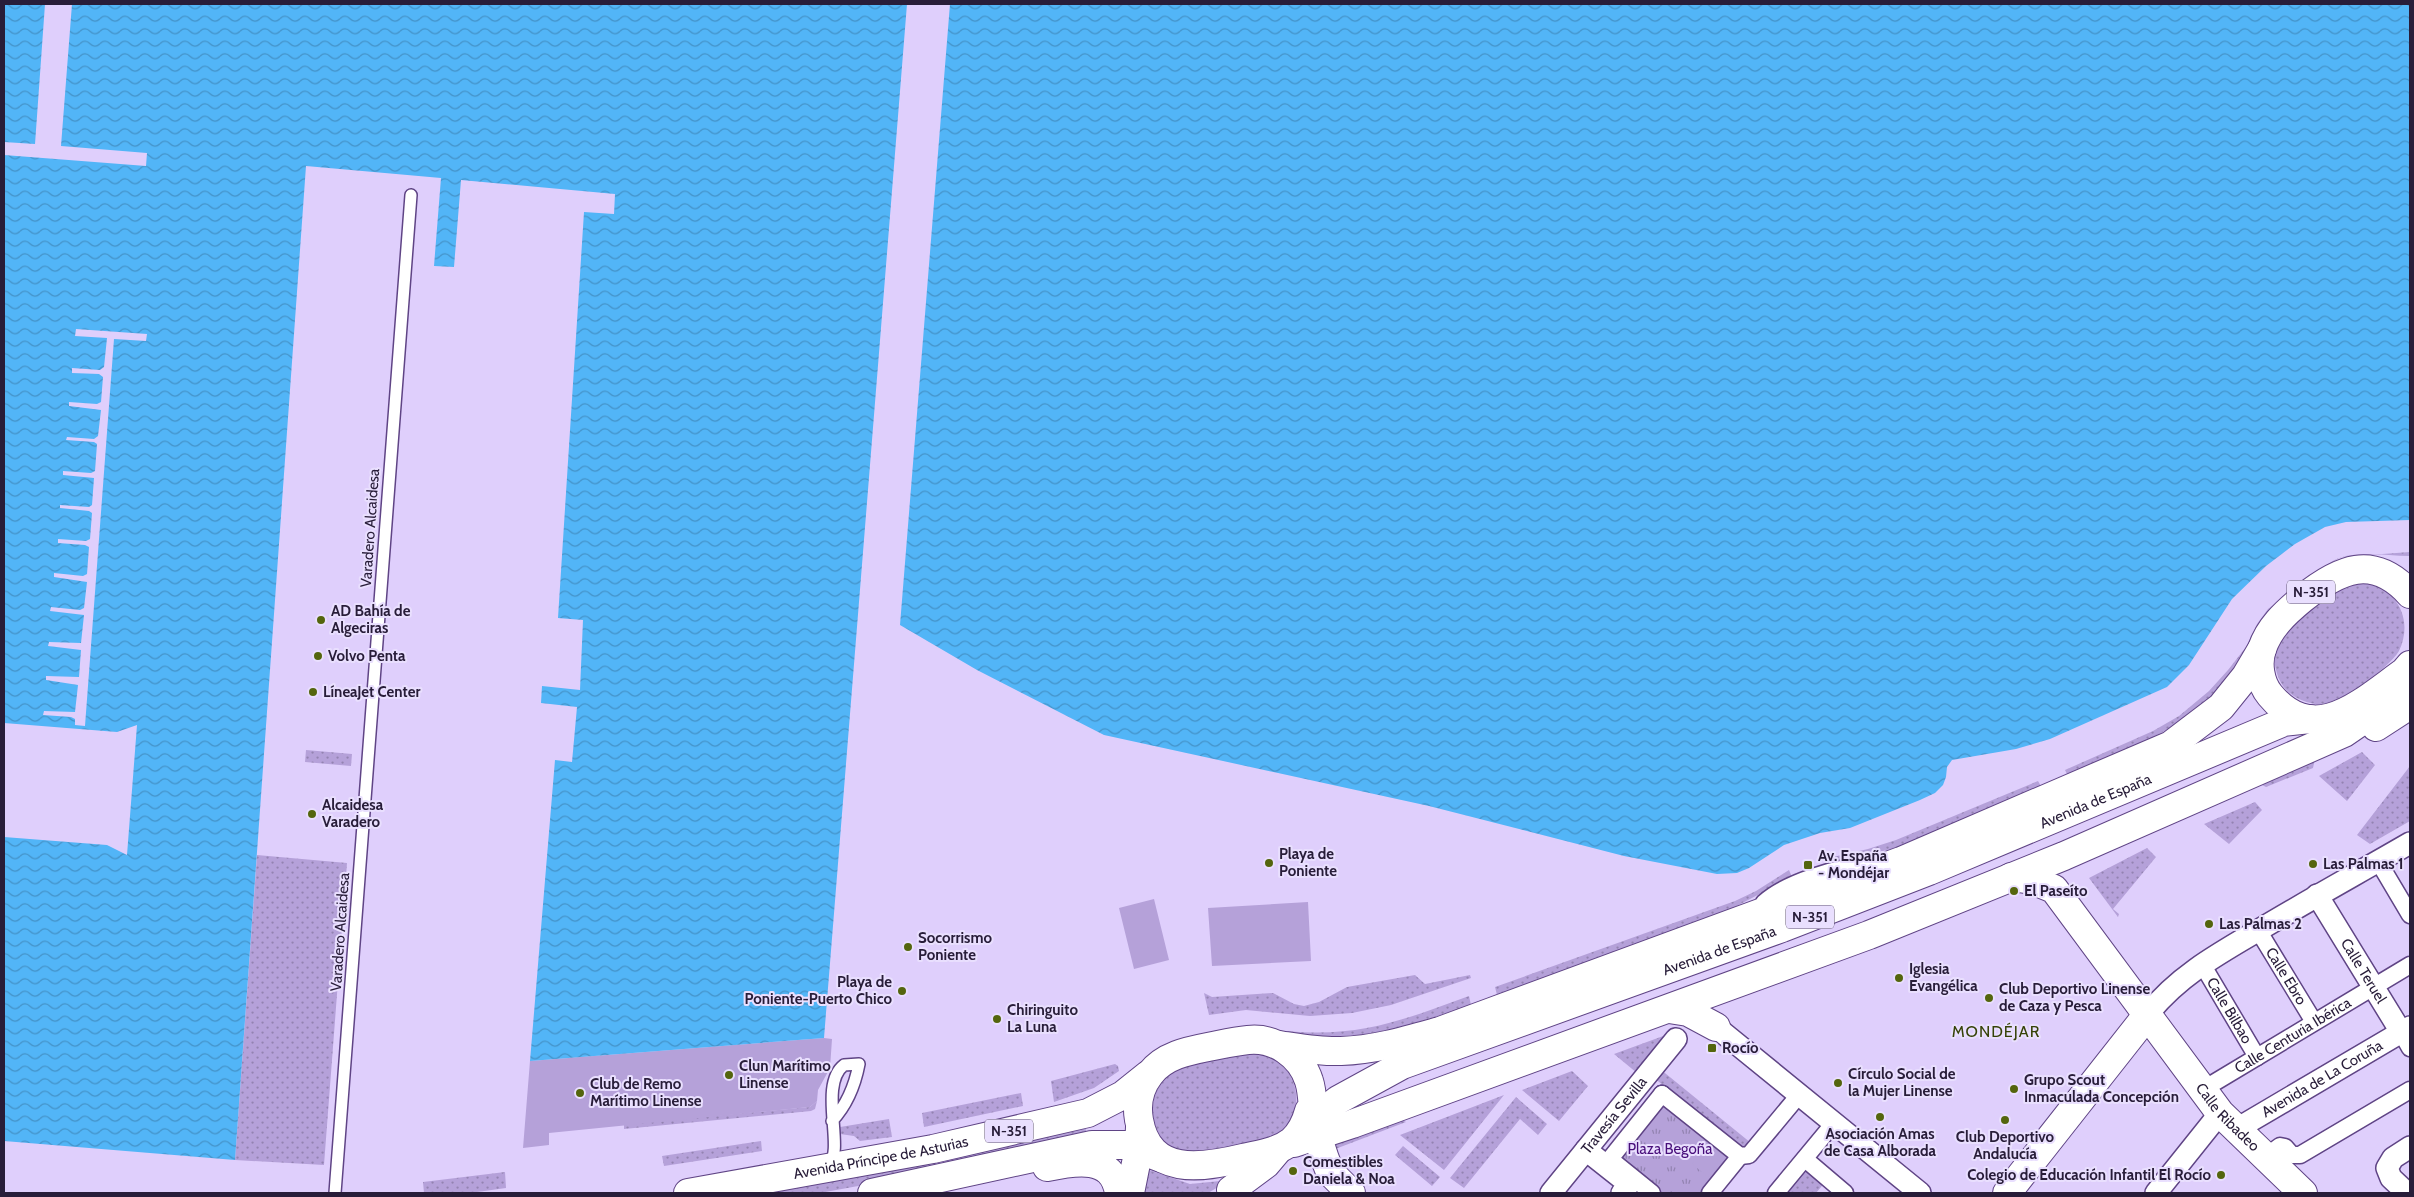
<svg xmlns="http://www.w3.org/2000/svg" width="2414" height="1197" font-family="Cabin,sans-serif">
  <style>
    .grass { fill: url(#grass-dots) }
    .park { fill: url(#park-tufts) }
    .garden { fill: #b5a1d9 }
    .water { fill: url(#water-waves) }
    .pier { fill: #dfcffc }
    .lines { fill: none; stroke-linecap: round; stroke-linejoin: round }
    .service-casing { stroke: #5f4485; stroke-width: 14 }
    .pedestrian-casing { stroke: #5f4485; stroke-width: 19 }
    .minor-casing { stroke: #5f4485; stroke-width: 24 }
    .tertiary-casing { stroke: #5f4485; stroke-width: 30 }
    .secondary-casing { stroke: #5f4485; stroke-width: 30 }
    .trunk-casing { stroke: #5f4485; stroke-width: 30 }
    .service { stroke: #fff; stroke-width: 11 }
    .pedestrian { stroke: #fff; stroke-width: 16 }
    .minor { stroke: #fff; stroke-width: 21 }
    .tertiary { stroke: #fff; stroke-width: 28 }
    .secondary { stroke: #fff; stroke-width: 28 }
    .trunk { stroke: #fff; stroke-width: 28 }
    .poi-dot { fill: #54650d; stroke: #e9dffe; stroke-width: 2 }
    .labels { text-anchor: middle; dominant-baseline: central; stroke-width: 4; stroke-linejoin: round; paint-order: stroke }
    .shield { fill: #e9dffe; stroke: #625774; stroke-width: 1 }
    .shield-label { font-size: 14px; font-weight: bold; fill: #281d39 }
    .street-label { font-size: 15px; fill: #281d39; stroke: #e9dffe }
    .poi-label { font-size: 15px; font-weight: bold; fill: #281d39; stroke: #e9dffe; text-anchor: start }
    .park-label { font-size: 15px; fill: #470d7a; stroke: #e9dffe }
    .neighbourhood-label { font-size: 16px; letter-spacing: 1px; fill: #364207; stroke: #e9dffe }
  </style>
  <defs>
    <pattern id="grass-dots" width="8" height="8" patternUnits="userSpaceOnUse" patternTransform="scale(1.25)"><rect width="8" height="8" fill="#b5a1d9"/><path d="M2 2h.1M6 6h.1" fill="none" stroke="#9383b1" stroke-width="1.8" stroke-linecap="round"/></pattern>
    <pattern id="park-tufts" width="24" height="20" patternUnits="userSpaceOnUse" patternTransform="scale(1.25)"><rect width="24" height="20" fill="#b5a1d9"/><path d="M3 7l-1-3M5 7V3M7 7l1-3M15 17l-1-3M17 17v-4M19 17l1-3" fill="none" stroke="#9383b1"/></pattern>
    <pattern id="water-waves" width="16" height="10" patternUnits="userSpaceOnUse" patternTransform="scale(1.25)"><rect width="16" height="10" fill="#52b5f7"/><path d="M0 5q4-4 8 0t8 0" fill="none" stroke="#4493c9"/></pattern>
  </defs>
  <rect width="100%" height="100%" fill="#dfcffc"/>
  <!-- grass -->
  <path class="grass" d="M2410,552V556C2388,556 2364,551 2342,557C2319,564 2304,589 2290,606C2263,639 2237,676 2205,703C2164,737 2116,755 2068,776L2065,770L2153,731L2179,716L2209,691L2228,670L2246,647L2257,624L2268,609L2320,569L2341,557Z
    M2363,582C2397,588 2414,619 2399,651C2388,669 2336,708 2315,704C2299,701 2286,694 2279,679C2275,669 2272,656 2277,646C2287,620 2337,586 2363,582Z
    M306,750L352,754L351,766L305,762Z
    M2362,752L2375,765L2347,801L2319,776Z
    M2315,759L2313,768L2266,787L2260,784Z
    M2410,766V821L2370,844L2357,835Z
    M2038,781L2042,788L1907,845L1855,858L1826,863L1824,859L1868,849L1896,840Z
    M2255,802L2262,810L2229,844L2204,824Z
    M2147,848L2156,857L2113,909L2119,914L2118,917L2089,878Z
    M257,855L347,863L324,1165L235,1160Z
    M1789,870L1792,877L1731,909L1497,995L1495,987L1735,901L1756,891Z
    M1415,975L1425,984L1470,975L1471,978L1391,1005L1352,1013L1310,1016L1246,1010L1209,1015L1204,993L1212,997L1273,993L1294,1004L1304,1006L1319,1002L1347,987Z
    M1469,996L1471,1005C1402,1028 1361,1043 1287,1033L1288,1031C1358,1038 1404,1020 1469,996Z
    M1666,1035L1667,1036L1637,1073L1614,1054Z
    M1258,1053C1294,1059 1311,1106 1281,1131C1266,1145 1218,1151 1197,1154C1153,1159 1137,1096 1172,1072C1192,1059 1234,1057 1258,1053Z
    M1115,1064L1118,1066L1119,1071L1094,1088L1054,1102L1051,1081Z
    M1660,1069L1751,1143L1744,1152L1653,1077Z
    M1572,1071L1588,1086L1559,1121L1522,1090Z
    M1021,1093L1023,1106L924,1127L922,1113Z
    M1504,1095L1444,1170L1400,1135Z
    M1516,1097L1547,1124L1538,1135L1520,1119L1464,1188L1450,1178Z
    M817,1101L815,1109L811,1111L624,1129V1125L635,1123L810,1107Z
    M1390,1114L1406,1122L1330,1151L1333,1142Z
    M889,1119L892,1137L860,1141L854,1136L840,1134V1127Z
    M1085,1126L1087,1135L947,1169L945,1161Z
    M761,1141L762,1151L664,1166L662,1156Z
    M1403,1146L1440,1177L1432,1186L1395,1155Z
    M927,1164L929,1173L820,1193H770Z
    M1810,1167L1826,1181L1816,1193H1790L1789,1192Z
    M1149,1170L1190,1184L1230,1180L1208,1193H1140L1145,1173Z
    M505,1172L506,1188L470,1193H424L423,1182Z"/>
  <!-- park -->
  <path class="park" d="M1663,1085L1744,1152L1718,1193H1640L1601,1162Z"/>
  <!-- garden -->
  <path class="garden" d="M1154,899L1169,960L1134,969L1119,908Z
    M1308,902L1311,961L1212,966L1208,908Z
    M824,1038L832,1039L830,1068L818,1090L817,1101L810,1107L549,1133V1145L523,1148L530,1061Z
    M1711,1141L1731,1157L1712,1180L1692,1164Z"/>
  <!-- water -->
  <path class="water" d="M4,4H907L824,1038L530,1061L555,760L572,762L577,707L541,703L542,686L580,690L583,620L558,618L584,212L614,214L615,194L461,180L454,267L434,266L441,178L306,166L235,1160L4,1141V837L107,845L127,855L137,725L117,732L4,723Z
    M950,4H2410V520L2346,522L2325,527L2295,544L2266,566L2232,599L2189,665L2167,687L2050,739L2016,749L1952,760L1947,767L1946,777L1943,785L1935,793L1920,800L1850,828L1820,833L1784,845L1749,868L1737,873L1717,874L1624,856L1429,806L1104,735L977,670L900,625Z"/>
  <!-- pier -->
  <path class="pier" d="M45,4H72L61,146L147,153L146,166L4,155V142L35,144Z
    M76,329L147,334L146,341L114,339L85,726L75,725V719L71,717L43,715L44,711L75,712L78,685L46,680V676L79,677L81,650L48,646L49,642L81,643L84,615L50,611L51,607L80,610L84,608L87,582L54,577V573L83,576L87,574L89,547L85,545L58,543V539L86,541L90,539L92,513L89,511L60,508V505L89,507L92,505L94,478L63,475V471L91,473L95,471L97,444L94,442L66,440L67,437L94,439L98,436L101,410L69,406V402L97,404L101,402L103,377L99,374L72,373V368L100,370L104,367L107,338L75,336Z"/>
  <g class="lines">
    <!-- service casing -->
    <g class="service-casing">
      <path id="service" d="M1762,901C1785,880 1838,864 1870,862
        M829,1165C845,1149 818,1085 844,1065L859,1064C855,1085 847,1105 832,1121
        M335,1193L411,195"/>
    </g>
    <!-- pedestrian casing -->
    <g class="pedestrian-casing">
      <g id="pedestrian">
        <path d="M2378,861L2410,915"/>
        <path id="s1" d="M2258,930L2314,1022"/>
        <path id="s2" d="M2202,964L2257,1057"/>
        <path d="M2401,1032L2410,1048"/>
        <path id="s3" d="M2202,1090L2410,965"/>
        <path d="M1662,1094L1740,1156L1710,1193"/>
        <path d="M1740,1156L1749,1155L1799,1095"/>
        <path d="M2264,1158L2280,1146L2285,1147L2292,1155H2300L2410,1090"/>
        <path d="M1805,1159L1845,1193"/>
        <path d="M1652,1193L1610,1159L1662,1094"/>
        <path d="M1776,1193L1834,1123"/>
      </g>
    </g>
    <!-- minor casing -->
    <g class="minor-casing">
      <g id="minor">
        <path id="s4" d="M2317,895L2401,1032"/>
        <path d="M2148,1014C2178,976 2218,954 2259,930C2309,900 2360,872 2410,843"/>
        <path d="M1716,1027L1920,1193"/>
        <path id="s5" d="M2235,1130L2410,1027"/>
        <path d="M1586,1150L1629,1184L1622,1193"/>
        <path id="s6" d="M1551,1193L1676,1039"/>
        <path d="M2156,1193L2220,1113"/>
        <path d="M2407,1193L2391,1178L2387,1168L2393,1158L2410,1147"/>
      </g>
    </g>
    <!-- tertiary casing -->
    <g class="tertiary-casing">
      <g id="tertiary">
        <path d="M2376,727L2410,705"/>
        <path id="s7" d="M2011,877L2032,880L2054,889L2220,1113L2303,1193"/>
        <path d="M1669,1009L1688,1012L1716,1027"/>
        <path d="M1294,1143L1352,1124L1869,935L2064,856L2344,733L2382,707L2406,672"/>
        <path d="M2007,1193L2148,1014"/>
      </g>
    </g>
    <!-- secondary casing -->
    <g class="secondary-casing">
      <path id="secondary" d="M1047,1167C1075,1161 1113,1154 1119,1193
        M1330,1172L1351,1193
        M1130,1193L1139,1148L1140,1127"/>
    </g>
    <!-- trunk casing -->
    <g class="trunk-casing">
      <g id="trunk">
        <path d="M2410,594C2373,553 2339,569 2302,599C2285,613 2269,628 2262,649C2257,663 2260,683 2270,695C2315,749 2363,701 2404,672L2410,665"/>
        <path d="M1279,1045C1300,1048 1321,1052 1341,1051C1375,1050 1408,1040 1440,1031L1901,861L2171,745L2221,707L2246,676L2262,649"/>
        <path d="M1309,1111C1306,1122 1301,1133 1292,1141C1278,1152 1260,1154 1243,1158C1202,1168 1149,1177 1139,1120C1136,1103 1139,1088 1150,1074C1166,1053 1194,1050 1218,1045C1228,1043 1238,1041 1248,1040C1274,1037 1301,1055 1309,1081C1313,1093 1312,1106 1314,1118C1317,1137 1323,1155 1330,1172"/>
        <path id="s8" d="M1303,1128L1338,1100L1402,1065L1782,928L1929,871L2284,722L2310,719"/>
        <path d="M1231,1190L1266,1164L1277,1151"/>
        <path id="s9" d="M688,1193L933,1149L1088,1113L1123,1095L1148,1075"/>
        <path d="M872,1193L1092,1145H1127L1161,1158"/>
      </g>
    </g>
    <!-- service -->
    <use href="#service" class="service"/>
    <!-- pedestrian -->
    <use href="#pedestrian" class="pedestrian"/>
    <!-- minor -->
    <use href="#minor" class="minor"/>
    <!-- tertiary -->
    <use href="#tertiary" class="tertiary"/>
    <!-- secondary -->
    <use href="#secondary" class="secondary"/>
    <!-- trunk -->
    <use href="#trunk" class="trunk"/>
  </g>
  <!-- markers -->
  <g class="poi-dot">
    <circle cx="321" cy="620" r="5"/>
    <circle cx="318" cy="656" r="5"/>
    <circle cx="313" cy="692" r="5"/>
    <circle cx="312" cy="814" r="5"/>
    <circle cx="1269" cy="863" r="5"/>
    <circle cx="2313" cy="864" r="5"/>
    <rect x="1803" y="860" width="10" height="10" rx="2.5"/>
    <circle cx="2014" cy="891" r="5"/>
    <circle cx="2209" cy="924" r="5"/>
    <circle cx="908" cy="947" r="5"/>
    <circle cx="1899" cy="978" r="5"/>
    <circle cx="902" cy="991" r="5"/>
    <circle cx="1989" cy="998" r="5"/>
    <circle cx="997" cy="1019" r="5"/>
    <rect x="1707" y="1043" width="10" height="10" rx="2.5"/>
    <circle cx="729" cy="1075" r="5"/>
    <circle cx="1838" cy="1083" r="5"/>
    <circle cx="2014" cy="1089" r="5"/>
    <circle cx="580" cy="1093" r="5"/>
    <circle cx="1880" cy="1117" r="5"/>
    <circle cx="2005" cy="1120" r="5"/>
    <circle cx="1293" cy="1171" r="5"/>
    <circle cx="2221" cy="1175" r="5"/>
  </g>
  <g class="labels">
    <!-- shield labels -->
    <g class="shield">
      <rect x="2287" y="580.5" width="48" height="23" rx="4"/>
      <rect x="1786" y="905.5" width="48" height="23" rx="4"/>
      <rect x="985" y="1119.5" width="48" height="23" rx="4"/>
    </g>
    <g class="shield-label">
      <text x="2311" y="592">N-351</text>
      <text x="1810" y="917">N-351</text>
      <text x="1009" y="1131">N-351</text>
    </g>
    <!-- street labels -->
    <g class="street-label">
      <text transform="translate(370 528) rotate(-86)">Varadero Alcaidesa</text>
      <text stroke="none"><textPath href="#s8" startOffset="860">Avenida de España</textPath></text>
      <text transform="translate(340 932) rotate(-86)">Varadero Alcaidesa</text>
      <text stroke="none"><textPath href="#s8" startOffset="455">Avenida de España</textPath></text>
      <text stroke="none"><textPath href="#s4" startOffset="89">Calle Teruel</textPath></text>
      <text stroke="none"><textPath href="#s1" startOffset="54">Calle Ebro</textPath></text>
      <text stroke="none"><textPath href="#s2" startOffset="54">Calle Bilbao</textPath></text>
      <text stroke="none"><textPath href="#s3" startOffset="106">Calle Centuria Ibérica</textPath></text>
      <text stroke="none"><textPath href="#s5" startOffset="101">Avenida de La Coruña</textPath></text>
      <text stroke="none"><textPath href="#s6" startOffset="100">Travesía Sevilla</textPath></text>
      <text stroke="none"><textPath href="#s7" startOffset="332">Calle Ribadeo</textPath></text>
      <text stroke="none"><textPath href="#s9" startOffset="196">Avenida Príncipe de Asturias</textPath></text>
    </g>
    <!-- poi labels -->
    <g class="poi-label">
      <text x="331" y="611">AD Bahía de<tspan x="331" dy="17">Algeciras</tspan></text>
      <text x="328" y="656">Volvo Penta</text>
      <text x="323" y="692">LíneaJet Center</text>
      <text x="322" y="805">Alcaidesa<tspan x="322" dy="17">Varadero</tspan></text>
      <text x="1279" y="854">Playa de<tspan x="1279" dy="17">Poniente</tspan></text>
      <text x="1818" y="856">Av. España<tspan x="1818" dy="17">- Mondéjar</tspan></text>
      <text x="2323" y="864">Las Palmas 1</text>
      <text x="2024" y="891">El Paseíto</text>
      <text x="2219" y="924">Las Palmas 2</text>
      <text x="918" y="938">Socorrismo<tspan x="918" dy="17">Poniente</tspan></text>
      <text x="1909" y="969">Iglesia<tspan x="1909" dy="17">Evangélica</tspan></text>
      <text x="892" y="982" text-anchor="end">Playa de<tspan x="892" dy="17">Poniente-Puerto Chico</tspan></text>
      <text x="1999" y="989">Club Deportivo Linense<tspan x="1999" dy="17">de Caza y Pesca</tspan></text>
      <text x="1007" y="1010">Chiringuito<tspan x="1007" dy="17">La Luna</tspan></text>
      <text x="1722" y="1048">Rocío</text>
      <text x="739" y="1066">Clun Marítimo<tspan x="739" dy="17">Linense</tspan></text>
      <text x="1848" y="1074">Círculo Social de<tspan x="1848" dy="17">la Mujer Linense</tspan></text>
      <text x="2024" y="1080">Grupo Scout<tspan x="2024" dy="17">Inmaculada Concepción</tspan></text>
      <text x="590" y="1084">Club de Remo<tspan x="590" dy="17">Marítimo Linense</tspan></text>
      <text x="1880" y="1134" text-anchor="middle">Asociación Amas<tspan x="1880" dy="17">de Casa Alborada</tspan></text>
      <text x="2005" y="1137" text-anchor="middle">Club Deportivo<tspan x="2005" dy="17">Andalucía</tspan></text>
      <text x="1303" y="1162">Comestibles<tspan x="1303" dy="17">Daniela &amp; Noa</tspan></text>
      <text x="2211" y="1175" text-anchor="end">Colegio de Educación Infantil El Rocío</text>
    </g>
    <!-- park labels -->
    <g class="park-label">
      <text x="1670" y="1149">Plaza Begoña</text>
    </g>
    <!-- neighbourhood labels -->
    <g class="neighbourhood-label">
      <text x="1996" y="1031">MONDÉJAR</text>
    </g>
  </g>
  <!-- border -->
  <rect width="2414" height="1197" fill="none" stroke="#281d39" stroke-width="10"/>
</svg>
